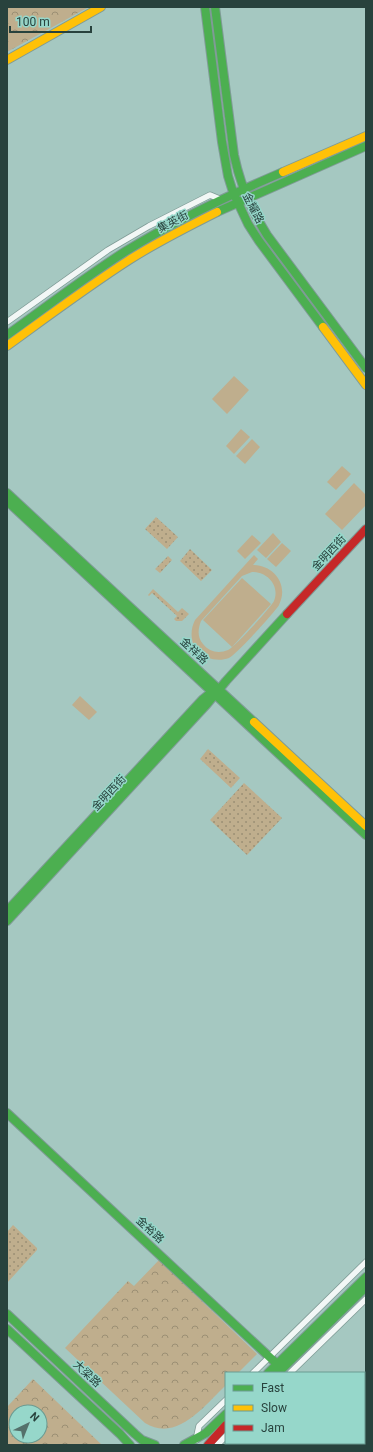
<svg xmlns="http://www.w3.org/2000/svg" width="373" height="1452" font-family="Roboto,'Noto Sans SC',sans-serif">
  <style>
    .grass { fill: url(#grass-dots) }
    .park { fill: url(#park-crowns); fill-rule: evenodd }
    .pitch { fill: #bfae8d; fill-rule: evenodd }
    .lines { fill: none; stroke-linecap: round; stroke-linejoin: round }
    .street-casing { stroke: #7f9b96; stroke-width: 7 }
    .fast-casing { stroke: #7f9b96; stroke-width: 10 }
    .slow-casing { stroke: #7f9b96; stroke-width: 10 }
    .jam-casing { stroke: #7f9b96; stroke-width: 10 }
    .street { stroke: #f2f7f6; stroke-width: 5.5 }
    .fast { stroke: #4caf50; stroke-width: 8 }
    .slow { stroke: #ffc107; stroke-width: 8 }
    .jam { stroke: #c62828; stroke-width: 8 }
    .labels { text-anchor: middle; dominant-baseline: central; stroke-width: 3; stroke-linejoin: round; paint-order: stroke }
    .street-label { font-size: 11px; fill: #28423d; stroke: #96d7ca }
  </style>
  <defs>
    <pattern id="grass-dots" width="8" height="8" patternUnits="userSpaceOnUse"><rect width="8" height="8" fill="#bfae8d"/><path d="M2 2h.1M6 6h.1" fill="none" stroke="#9b8f74" stroke-width="1.8" stroke-linecap="round"/></pattern>
    <pattern id="park-crowns" width="20" height="18" patternUnits="userSpaceOnUse"><rect width="20" height="18" fill="#bfae8d"/><path d="M2 6a3 3 0 1 1 6 0M12 15a3 3 0 1 1 6 0" fill="none" stroke="#9b8f74"/></pattern>
  </defs>
  <rect width="100%" height="100%" fill="#a5c8c1"/>
  <!-- grass -->
  <path class="grass" d="M156,517L178,537L167,549L145,529Z
    M190,549L212,570L201,581L180,561Z
    M168,556L172,560L160,573L155,569Z
    M153,589L178,612L182,608L189,614L182,621H176L174,619L177,616L152,593L149,596L148,595Z
    M208,749L240,778L231,788L200,759Z
    M244,783L282,818L247,855L210,820Z
    M13,1225L37,1248V1250L7,1283V1232Z"/>
  <!-- park -->
  <path class="park" d="M7,7H89L7,52Z
    M159,1260L257,1354L238,1373H226V1385C205,1405 177,1443 145,1423L65,1348L128,1281L134,1286Z
    M33,1379L102,1445H7V1407ZM16,1412H40V1436H16Z
    M364,1433L366,1435V1445H234L236,1443H364Z"/>
  <!-- pitch -->
  <path class="pitch" d="M234,376L249,390L227,414L212,399Z
    M241,429L250,437L234,454L226,446Z
    M252,439L260,447L245,464L236,456Z
    M342,466L351,474L336,490L327,482Z
    M354,483L366,495V505L342,530L325,514Z
    M273,533L281,542L266,558L257,550Z
    M252,535L261,543L245,559L237,551Z
    M282,543L291,551L276,567L267,559Z
    M254,555L258,559L253,565C274,565 289,585 279,605C276,611 235,656 229,658C218,662 206,659 198,651C190,642 190,630 195,620ZM252,572C268,572 280,586 274,601C271,607 234,648 228,650C219,654 209,652 203,644C197,637 198,629 201,621L242,576Z
    M242,578L271,604L232,647L203,620Z
    M80,696L97,712L89,720L72,705Z"/>
  <g class="lines">
    <!-- street casing -->
    <g class="street-casing">
      <path id="street" d="M7,322L108,250L149,226L210,195L222,200
        M253,1373L366,1262
        M290,1373L366,1299
        M196,1440L199,1426L226,1400
        M217,1445L226,1436"/>
    </g>
    <!-- fast casing -->
    <g class="fast-casing">
      <path id="fast" d="M205,7L222,142L228,176L233,192L248,224L259,241L323,327
        M215,7L234,155C240,184 251,210 267,235L366,368
        M217,212L366,146
        M7,335C46,307 85,277 126,251C176,220 229,195 283,172
        M7,493L254,722
        M7,501L366,835
        M7,911L203,699L214,690
        M7,921L207,704L226,681L287,614
        M7,1113L277,1364
        M7,1314L135,1434L142,1440L155,1445
        M7,1329L120,1434L130,1445
        M268,1373L366,1277
        M278,1373L366,1287
        M184,1445L206,1433L226,1414"/>
    </g>
    <!-- slow casing -->
    <g class="slow-casing">
      <path id="slow" d="M7,60L101,7
        M283,172L366,136
        M323,327L366,385
        M7,346C47,317 87,287 129,260C157,242 187,227 217,212
        M254,722L366,826"/>
    </g>
    <!-- jam casing -->
    <g class="jam-casing">
      <path id="jam" d="M287,614L366,529
        M208,1445L226,1425"/>
    </g>
    <!-- street -->
    <use href="#street" class="street"/>
    <!-- fast -->
    <use href="#fast" class="fast"/>
    <!-- slow -->
    <use href="#slow" class="slow"/>
    <!-- jam -->
    <use href="#jam" class="jam"/>
  </g>
  <g class="labels">
    <!-- street labels -->
    <g class="street-label">
      <text transform="translate(253 208) rotate(63)">金耀路</text>
      <text transform="translate(173 222) rotate(-28)">集英街</text>
      <text transform="translate(329 553) rotate(-47)">金明西街</text>
      <text transform="translate(194 651) rotate(43)">金祥路</text>
      <text transform="translate(109 793) rotate(-47)">金明西街</text>
      <text transform="translate(150 1230) rotate(43)">金裕路</text>
      <text transform="translate(87 1374) rotate(43)">大梁路</text>
    </g>
  </g>
  <!-- border -->
  <rect width="373" height="1452" fill="none" stroke="#28423d" stroke-width="16"/>
  <!-- legend -->
  <rect x="225" y="1372" width="140" height="72" fill="#96d7ca" stroke="#6a9b92"/>
  <rect x="233" y="1385" width="20" height="6" fill="#4caf50" stroke="#6a9b92"/>
  <text x="261" y="1392" font-size="12" fill="#28423d">Fast</text>
  <rect x="233" y="1405" width="20" height="6" fill="#ffc107" stroke="#6a9b92"/>
  <text x="261" y="1412" font-size="12" fill="#28423d">Slow</text>
  <rect x="233" y="1425" width="20" height="6" fill="#c62828" stroke="#6a9b92"/>
  <text x="261" y="1432" font-size="12" fill="#28423d">Jam</text>
  <!-- north arrow -->
  <g transform="translate(28 1424) rotate(43)"><circle r="19" fill="#96d7ca" stroke="#6a9b92"/>
  <path d="M0-3L7 15L0 10L-7 15Z" fill="#54716b"/>
  <text y="-6" font-size="11" font-weight="bold" text-anchor="middle" fill="#28423d">N</text>
  </g>
  <!-- scale -->
  <path d="M10 26v6h81v-6" fill="none" stroke="#28423d" stroke-width="2"/>
  <text x="16" y="26" font-size="12" fill="#28423d" stroke="#96d7ca" stroke-width="3" paint-order="stroke">100 m</text>
</svg>
